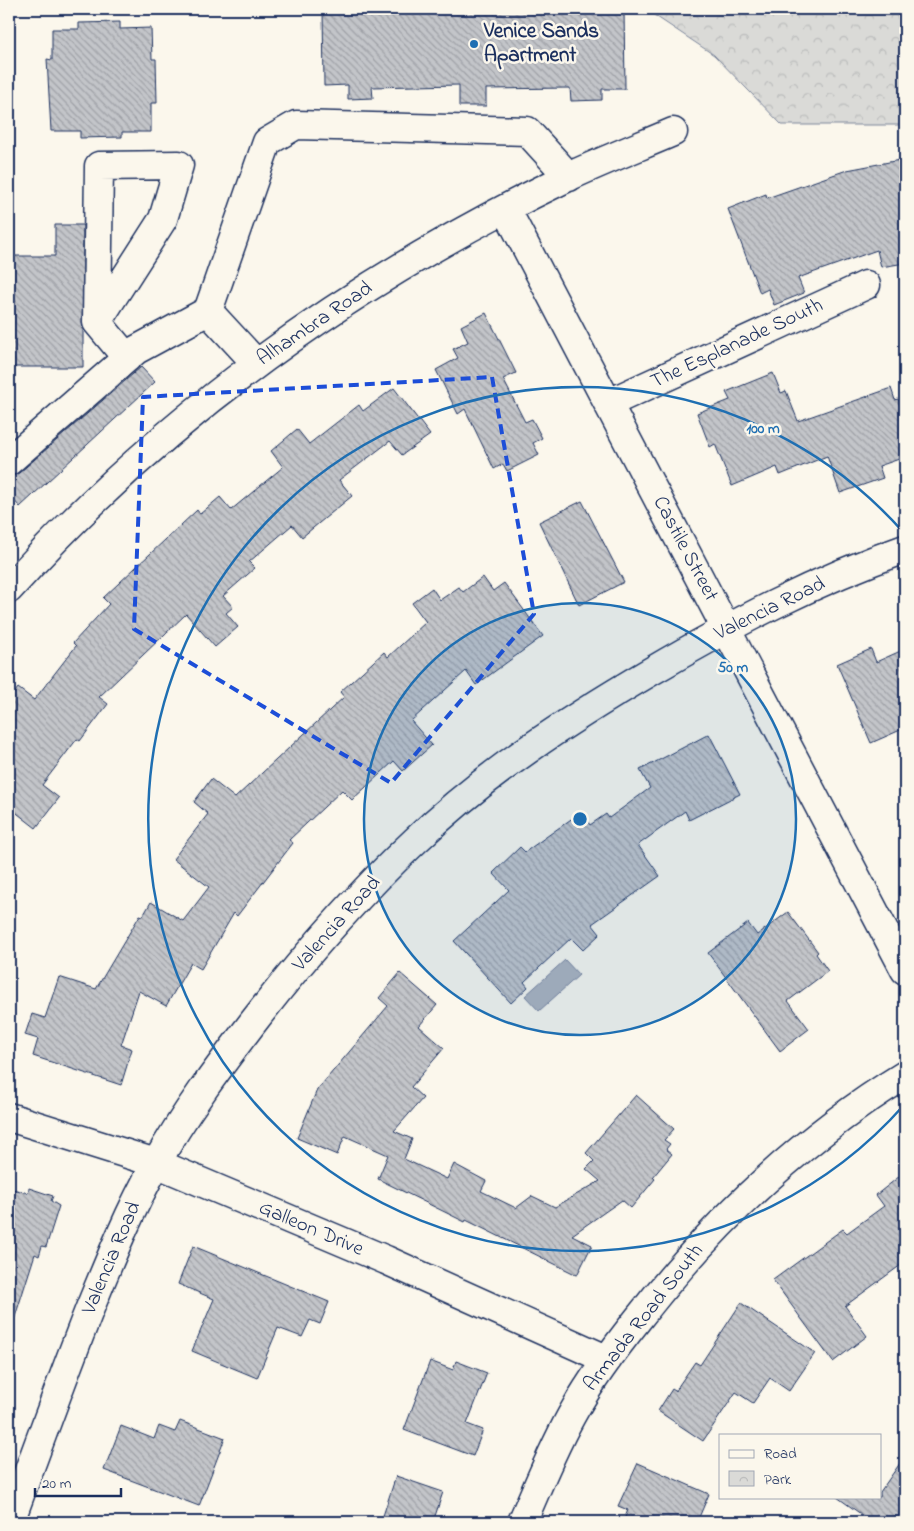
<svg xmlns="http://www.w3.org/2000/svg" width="914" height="1531" font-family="'Indie Flower',sans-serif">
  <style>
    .park { fill: url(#park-crowns); stroke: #7a849a }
    .water { fill: #afb3bb; stroke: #747e96 }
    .building { fill: url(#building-back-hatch); stroke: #1b2f5e }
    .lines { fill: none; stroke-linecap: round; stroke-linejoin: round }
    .minor-casing { stroke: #1b2f5e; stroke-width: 31 }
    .minor { stroke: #fbf7ec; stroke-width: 28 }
    .marked { fill: none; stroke: #1d4ed8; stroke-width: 4; stroke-dasharray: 10 6; stroke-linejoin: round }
    .ring { fill: none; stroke: #1f6fb2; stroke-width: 2.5 }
    .poi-dot { fill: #1f6fb2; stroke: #fbf7ec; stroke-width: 2 }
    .labels { text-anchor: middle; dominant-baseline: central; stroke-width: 5; stroke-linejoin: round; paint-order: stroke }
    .poi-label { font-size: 21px; font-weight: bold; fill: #1b2f5e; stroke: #fbf7ec; text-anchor: start }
    .street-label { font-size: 21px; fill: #1b2f5e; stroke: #fbf7ec }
    .centre { fill: #1f6fb2; stroke: #fbf7ec; stroke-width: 2.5 }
    .ring-label { font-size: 15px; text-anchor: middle; font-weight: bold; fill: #1f6fb2; stroke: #fbf7ec; stroke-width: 5; stroke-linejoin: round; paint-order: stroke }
  </style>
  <defs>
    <pattern id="park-crowns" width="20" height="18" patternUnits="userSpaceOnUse" patternTransform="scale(1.25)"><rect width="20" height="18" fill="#dadad7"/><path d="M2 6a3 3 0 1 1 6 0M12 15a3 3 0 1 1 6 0" fill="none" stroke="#babbbb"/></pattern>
    <pattern id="building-back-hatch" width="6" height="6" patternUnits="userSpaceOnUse" patternTransform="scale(1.25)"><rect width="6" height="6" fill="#c3c5c9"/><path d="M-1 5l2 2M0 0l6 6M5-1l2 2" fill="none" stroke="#9ea0a6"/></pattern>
  </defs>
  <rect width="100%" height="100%" fill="#fbf7ec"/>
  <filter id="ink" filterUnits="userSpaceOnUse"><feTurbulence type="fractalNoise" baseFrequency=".02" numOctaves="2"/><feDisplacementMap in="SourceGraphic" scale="10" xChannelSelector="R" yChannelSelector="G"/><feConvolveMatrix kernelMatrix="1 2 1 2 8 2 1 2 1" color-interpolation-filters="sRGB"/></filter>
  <g filter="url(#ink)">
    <!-- park -->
    <path class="park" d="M645,9H905V125H782L714,55Z"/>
    <!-- water -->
    <path class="water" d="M565,960L579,975L539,1011L525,996Z"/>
    <!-- building -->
    <path class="building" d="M323,9H380V12L624,9L625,89H602V100L571,101L570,88L486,89V106H459V85L372,87L373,98L348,99V85L324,86Z
      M120,22V29L151,28L152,59H156L157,103H151V132H122V137L80,138V131H51L47,59L52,60V29H79V23Z
      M905,159V263L881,267L877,250L798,278L804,293L774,305L768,289L760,293L728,209L766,194L767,198L847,170Z
      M55,225H83V367H9V256H55Z
      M486,313L516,373L503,379L525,422L532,419L542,438L533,443L539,455L507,471L503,464L494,469L465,409L458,414L436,370L458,358L453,349L468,342L461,326Z
      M141,367L155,382L20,507L9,495V477L19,473Z
      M773,373L781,393L786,391L798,421L891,388L895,400L898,399L905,420V457L879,466L883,478L840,493L827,456L780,475L777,467L732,486L715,444L710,447L697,413L730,400L726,392Z
      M394,388L430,435L402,455L390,441L339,480L352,496L302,537L292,525L249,562L255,568L223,596L233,607L226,613L238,627L215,647L186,614L99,697L108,704L80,741L77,739L42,785L59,798L36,828L9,807V700L18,688L34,700L76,646L73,643L109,604L103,598L197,510L200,514L220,497L231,510L283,467L271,451L297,429L309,444L359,405L363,411Z
      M582,501L624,582L579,605L539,522Z
      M483,577L493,591L504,583L543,636L476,685L466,671L411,721L432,745L403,771L394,761L352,800L342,790L289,840L293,843L237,916L234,913L201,969L191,963L166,1006L139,991L121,1045L132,1049L121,1085L33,1056L38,1039L25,1035L32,1014L45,1018L59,977L96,989L140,915L143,916L151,902L183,921L209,887L173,859L208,814L194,802L211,779L235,798L344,697L340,692L384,652L388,657L426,622L412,603L432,588L440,600L459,587L463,592Z
      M871,649L876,662L905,649V728L871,743L837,664Z
      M709,734L740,794L689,820L685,811L638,845L660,876L592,924L600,934L583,950L571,938L524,982L528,987L511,1003L454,941L509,890L493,873L520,847L525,852L581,812L590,825L606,814L609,818L650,788L640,770Z
      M788,912L818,952L816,954L828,971L788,1001L809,1029L780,1051L708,953L748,923L757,935Z
      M400,973L437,1005L419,1026L444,1048L411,1087L423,1098L394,1131L412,1139L404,1159L447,1179L454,1164L486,1181L481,1191L516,1208L532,1196L555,1207L600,1181L586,1169L594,1161L586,1153L636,1095L674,1129L664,1140L670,1144L666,1149L672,1154L653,1177L655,1179L631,1208L622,1200L572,1235L592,1245L577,1275L466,1220L465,1222L378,1179L388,1155L345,1136L337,1155L297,1138L317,1090L388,1006L379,998Z
      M905,1172V1262L845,1306L867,1336L833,1362L773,1280L843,1229L847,1233L884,1206L876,1195Z
      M9,1188L28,1193L29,1188L53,1196L51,1201L59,1206L46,1247L42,1246L39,1256L35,1254L14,1320L9,1319Z
      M193,1246L329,1302L320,1324L310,1320L302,1337L278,1328L257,1378L192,1351L214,1299L178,1284Z
      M741,1303L815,1353L789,1391L770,1378L753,1403L736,1392L703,1441L658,1411L672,1389L675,1391L695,1362L700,1365Z
      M430,1361L453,1370L456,1361L487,1373L467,1424L483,1430L473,1456L404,1430Z
      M180,1421L225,1438L199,1506L104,1470L121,1426L154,1439L159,1426L175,1432Z
      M905,1456V1522H872L837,1497H880V1492Z
      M638,1463L709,1494L697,1522H623L628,1510L618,1506Z
      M396,1476L443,1492L433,1522H381Z"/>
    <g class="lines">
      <!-- minor casing -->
      <g class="minor-casing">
        <path id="minor" d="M506,209L905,970
          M208,311L256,363
          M97,322L163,219L179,165L99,166L97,322L127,358
          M609,403L866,285
          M9,461L136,350L208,311L267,142L296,125L527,131L569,177
          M9,589C166,414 356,279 568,177C602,161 638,147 673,132
          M9,1117L156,1163L386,1260L606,1359
          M10,1522C36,1451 62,1379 90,1308C110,1259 130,1210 156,1164C184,1113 219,1067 254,1021C303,958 356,896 415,841C485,774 567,721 650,672C732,624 816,580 905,549
          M522,1522C539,1484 554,1445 575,1409C593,1377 615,1348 638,1319C712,1224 802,1138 905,1075"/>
      </g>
      <!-- minor -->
      <use href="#minor" class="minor"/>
    </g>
  </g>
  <!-- marked area -->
  <path class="marked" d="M492,377L534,614L391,783L134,629L143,397Z"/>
  <!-- distance rings -->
  <circle cx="580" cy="819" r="216" fill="#1f6fb2" fill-opacity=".12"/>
  <g class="ring">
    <circle cx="580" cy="819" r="216"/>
    <path d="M904 1105A432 432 0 1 1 904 533"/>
  </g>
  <!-- markers -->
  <circle class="poi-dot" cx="474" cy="44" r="5"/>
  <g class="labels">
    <!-- poi labels -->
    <g class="poi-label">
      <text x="484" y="32">Venice Sands<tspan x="484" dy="24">Apartment</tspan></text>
    </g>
    <!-- street labels -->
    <g class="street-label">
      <text transform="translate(315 324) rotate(-34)">Alhambra Road</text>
      <text transform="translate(737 344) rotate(-25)">The Esplanade South</text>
      <text transform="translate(685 549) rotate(62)">Castile Street</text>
      <text transform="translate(770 609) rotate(-26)">Valencia Road</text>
      <text transform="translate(337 924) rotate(-48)">Valencia Road</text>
      <text transform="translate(311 1229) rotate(23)">Galleon Drive</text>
      <text transform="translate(112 1258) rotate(-67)">Valencia Road</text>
      <text transform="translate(644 1318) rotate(-52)">Armada Road South</text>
    </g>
  </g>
  <circle cx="580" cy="819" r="8" class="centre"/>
  <g class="ring-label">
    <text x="763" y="433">100 m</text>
    <text x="733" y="672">50 m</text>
  </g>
  <!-- margin -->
  <rect width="914" height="1531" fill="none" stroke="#fbf7ec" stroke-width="30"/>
  <rect x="15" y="15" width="884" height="1501" fill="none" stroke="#1b2f5e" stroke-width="2" filter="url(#ink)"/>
  <!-- legend -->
  <rect x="719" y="1434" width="162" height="65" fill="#fbf7ec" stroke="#a1a7b3"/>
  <rect x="729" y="1450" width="25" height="8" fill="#fbf7ec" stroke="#a1a7b3"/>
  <text x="764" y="1458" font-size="15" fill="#1b2f5e">Road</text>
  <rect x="729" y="1471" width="25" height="15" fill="url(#park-crowns)" stroke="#a1a7b3"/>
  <text x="764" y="1484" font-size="15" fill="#1b2f5e">Park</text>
  <!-- scale -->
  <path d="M35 1488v8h86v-8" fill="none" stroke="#1b2f5e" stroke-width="2.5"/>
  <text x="42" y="1488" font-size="15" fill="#1b2f5e" stroke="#fbf7ec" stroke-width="4" paint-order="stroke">20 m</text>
</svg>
